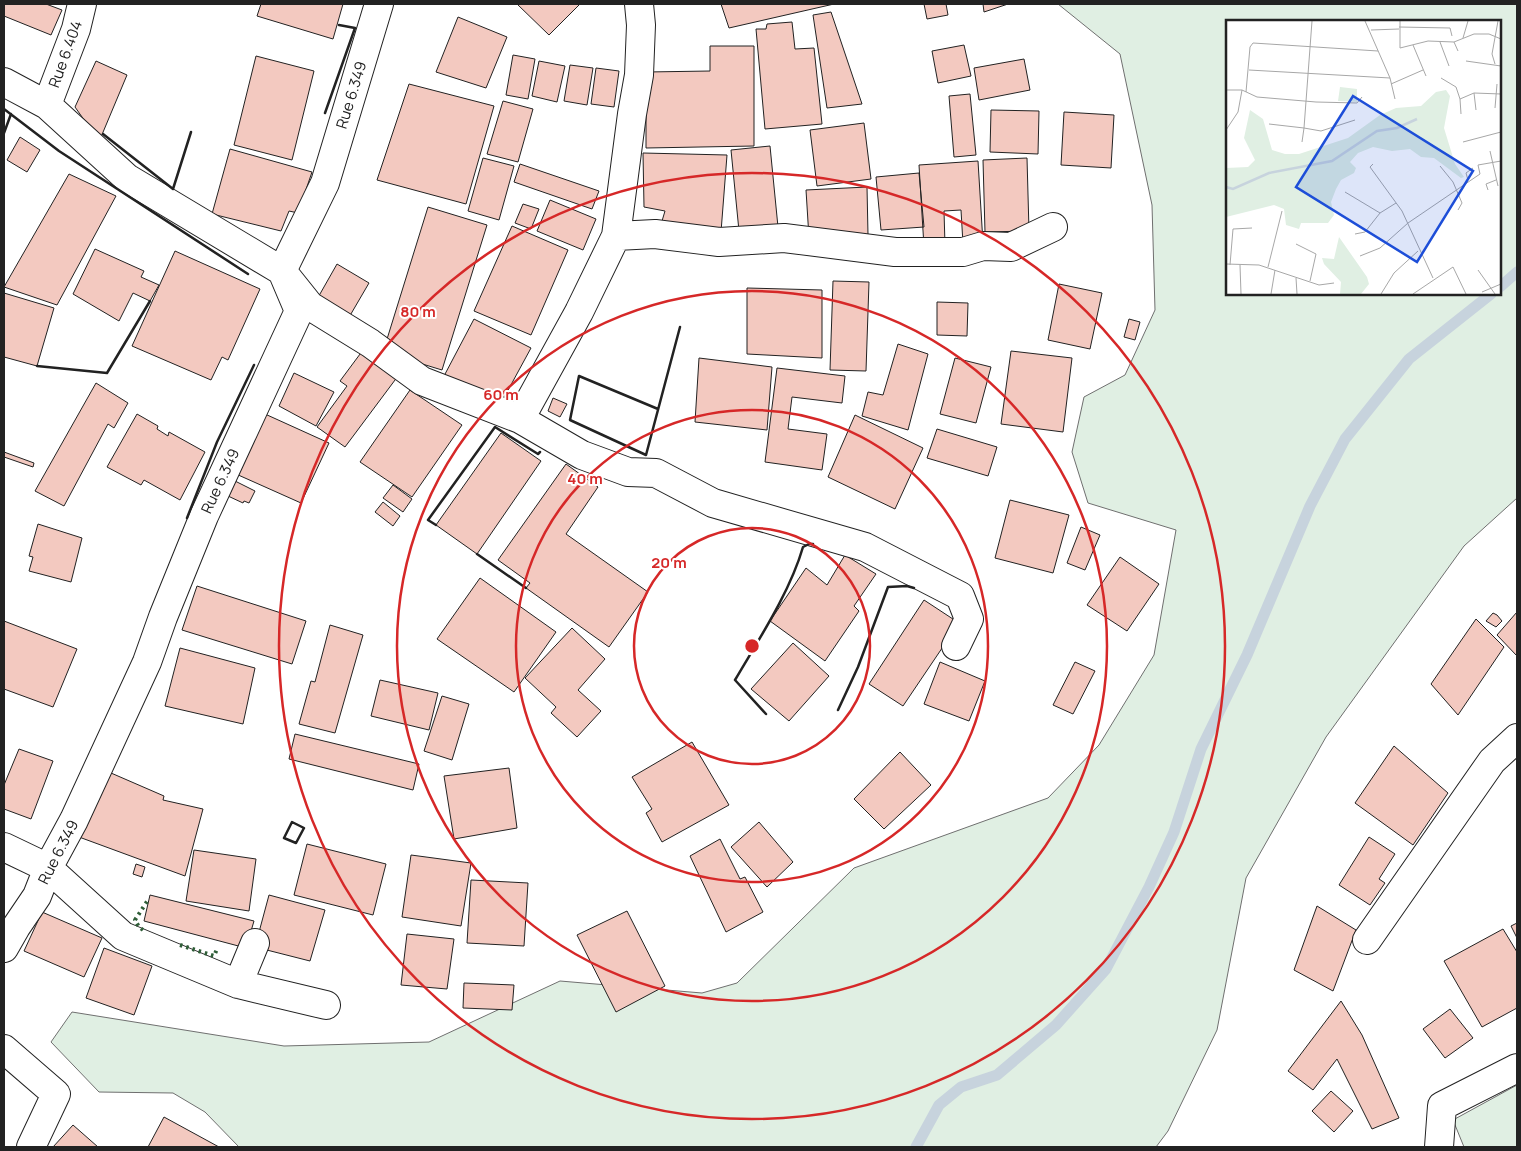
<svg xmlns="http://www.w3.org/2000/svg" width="1521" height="1151" font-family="Manrope,sans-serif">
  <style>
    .green { fill: #e0efe3; stroke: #6f6f6f; fill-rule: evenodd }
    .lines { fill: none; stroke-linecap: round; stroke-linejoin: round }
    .stream { stroke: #c7d3dd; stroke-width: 11 }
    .building { fill: #f3c9c0; stroke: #222 }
    .street-casing { stroke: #222; stroke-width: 30 }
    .street { stroke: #fff; stroke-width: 28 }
    .hedge { stroke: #2f5e38; stroke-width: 4; stroke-dasharray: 2.5 4; stroke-linecap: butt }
    .wall { stroke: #222; stroke-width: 2.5 }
    .ring { fill: none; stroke: #d62828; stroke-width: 2.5 }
    .labels { text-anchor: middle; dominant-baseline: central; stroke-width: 4; stroke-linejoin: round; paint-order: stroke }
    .street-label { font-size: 15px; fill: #222; stroke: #fff }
    .inset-river { fill: none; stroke: #c7d3dd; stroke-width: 2.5 }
    .inset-road { fill: none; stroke: #a7a7a7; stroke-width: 1 }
    .view { fill: #1d4ed8; fill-opacity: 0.15; stroke: #1d4ed8; stroke-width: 2.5 }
    .inset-edge { fill: none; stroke: #222; stroke-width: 2.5 }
    .centre { fill: #d62828; stroke: #fff; stroke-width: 2.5 }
    .ring-label { font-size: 15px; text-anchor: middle; font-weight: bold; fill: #d62828; stroke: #fff; stroke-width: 4; stroke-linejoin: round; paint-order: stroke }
  </style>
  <rect width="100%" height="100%" fill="#fff"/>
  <!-- green -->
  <path class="green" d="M1058,4H1517V498L1464,546L1326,737L1246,878L1217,1030L1168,1131L1156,1147H239L205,1112L173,1093L99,1092L51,1042L72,1012L284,1046L429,1042L560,981L702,993L737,983L854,868L1048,798L1099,745L1154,655L1176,530L1088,503L1072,452L1084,397L1125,375L1155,310L1152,205L1120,54ZM1227,21H1500V294H1227Z
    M1517,1085V1147H1464L1453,1120Z"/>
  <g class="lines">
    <!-- stream -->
    <path class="stream" d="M1500,287L1517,272
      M916,1147L939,1105L961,1087L997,1075L1056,1025L1106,969L1149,887L1174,832L1201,749L1247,655L1310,506L1345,439L1409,359L1491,294"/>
  </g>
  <!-- building -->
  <path class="building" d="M4,4H46L62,10L51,35L4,16Z
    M261,4H343L333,39L257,16Z
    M517,4H580L549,35Z
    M721,4H834L729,28Z
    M924,4H946L948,15L927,19Z
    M983,4H1008L984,12Z
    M831,12L862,104L827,108L813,15Z
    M458,17L507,37L486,88L436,72Z
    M792,22L795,49L814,48L822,124L765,129L756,29H766L767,24Z
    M964,45L971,76L938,83L932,51Z
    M710,46H754V146L646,148V72L710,71Z
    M513,55L535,59L528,99L506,95Z
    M256,56L314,71L292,160L234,145Z
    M1024,59L1030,90L979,100L974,68Z
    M96,61L127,75L101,137L94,134L75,107Z
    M539,61L565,66L557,102L532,96Z
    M570,65L593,68L587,105L564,101Z
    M596,68L619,71L614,107L591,104Z
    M409,84L494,106L466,204L377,180Z
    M970,94L976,155L954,157L949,96Z
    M503,101L533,109L518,162L487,154Z
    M991,110L1039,111L1038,154L990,152Z
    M1064,112L1114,115L1111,168L1061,165Z
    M864,123L871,179L817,186L810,130Z
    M20,137L40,150L27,172L7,160Z
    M770,146L778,227L739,231L731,150Z
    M230,149L312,172L298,213L289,211L281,231L212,214Z
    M643,153L727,155L721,232L662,221L665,211L644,207Z
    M483,158L514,166L499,220L468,211Z
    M1027,158L1029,231L985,232L983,160Z
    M978,161L983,243L963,244L961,210L944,211L945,245L924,247L919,165Z
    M520,164L599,191L592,209L514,182Z
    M919,173L924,227L881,230L876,177Z
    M69,174L116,196L57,305L4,287Z
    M867,187L868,235L809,238L806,190Z
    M550,200L596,219L583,250L537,231Z
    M523,204L539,209L531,229L515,223Z
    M428,207L487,225L442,370L383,352Z
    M512,226L568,250L531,335L474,311Z
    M95,249L144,271L141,277L159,285L150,301L133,293L119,321L73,294Z
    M175,251L260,289L228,360L222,357L211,380L132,346Z
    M337,264L369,283L348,319L316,301Z
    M833,281L869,282L866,371L830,370Z
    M1059,284L1102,293L1090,349L1048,340Z
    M747,288L822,290V358L747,354Z
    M4,293L54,308L37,366L4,357Z
    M937,302L968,303L967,336L937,335Z
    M474,319L531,348L500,405L444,376Z
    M1129,319L1140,322L1135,340L1124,337Z
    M898,344L928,354L908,430L862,416L868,392L883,395Z
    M366,346L401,372L345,447L317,427L347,386L340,381Z
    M1011,351L1072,358L1063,432L1001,424Z
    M699,358L772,367L767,430L695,422Z
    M955,358L991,367L976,423L940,414Z
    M777,368L845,376L842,403L792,397L788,429L827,434L822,470L765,462Z
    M294,373L334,392L316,426L279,406Z
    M96,383L128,403L114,428L108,424L64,506L35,491Z
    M410,390L462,425L412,497L360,462Z
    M553,398L567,404L560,417L548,411Z
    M137,414L158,426L157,429L168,436L169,432L205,452L180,500L144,480L141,485L107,467Z
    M265,414L329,443L301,503L236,474Z
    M855,415L923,448L895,509L828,477Z
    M937,429L997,447L988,476L927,458Z
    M501,433L541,461L477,554L436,525Z
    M4,452L34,463L33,467L4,457Z
    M566,464L598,487L566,534L648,592L609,647L526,588L530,583L498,560Z
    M235,481L255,491L249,503L244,501L243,503L228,496Z
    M393,485L412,499L403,512L383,498Z
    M1010,500L1069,515L1053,573L995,558Z
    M383,502L400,516L393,526L375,512Z
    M38,524L82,538L71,582L29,571L33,557L29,556Z
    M1081,527L1100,535L1085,570L1067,563Z
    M845,555L876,574L854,606L859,611L825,661L770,621L806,568L827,585Z
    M1120,557L1159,584L1127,631L1087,605Z
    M480,578L556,632L514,692L437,639Z
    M197,586L306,621L292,664L182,630Z
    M924,600L959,623L903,706L869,684Z
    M1517,612V656L1497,635Z
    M1493,613L1497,615L1502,621L1496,627L1486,621Z
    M1476,619L1504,647L1458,715L1431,684Z
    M4,621L77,649L53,707L4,689Z
    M330,625L363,635L335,733L299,724L311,681L315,682Z
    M572,628L605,659L578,690L601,711L577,737L551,713L556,707L525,678Z
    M793,643L829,676L789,721L751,689Z
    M180,648L255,668L243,724L165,706Z
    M940,662L985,681L969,721L924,704Z
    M1075,662L1095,671L1073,714L1053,705Z
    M380,680L438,693L429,730L371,716Z
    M442,696L469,704L452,760L424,751Z
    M295,734L419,764L413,790L289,759Z
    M692,742L729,805L662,842L646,813L652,809L632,777Z
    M1394,746L1448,793L1413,845L1355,803Z
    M19,749L53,761L31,819L4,809V785Z
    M900,752L931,785L884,829L854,799Z
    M509,768L517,828L454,839L444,776Z
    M111,773L164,796L163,800L203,809L185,876L79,837Z
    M759,822L793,862L767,887L731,847Z
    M1369,837L1395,854L1379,879L1385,883L1370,905L1339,885Z
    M720,839L740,879L745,877L763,912L726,932L690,856Z
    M307,844L386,864L373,915L294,895Z
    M194,850L256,859L249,911L186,901Z
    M411,855L471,863L461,926L402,917Z
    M136,864L145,867L142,877L133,874Z
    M471,880L528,883L524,946L467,943Z
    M150,895L254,921L246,948L144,921Z
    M269,895L325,910L310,961L255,947Z
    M1317,906L1356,930L1333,991L1294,970Z
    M627,911L665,986L616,1012L577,935Z
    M42,912L102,938L84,977L24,951Z
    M1517,923V938L1511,926Z
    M1503,929L1517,952V1008L1482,1027L1444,961Z
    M407,934L454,939L447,989L401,985Z
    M104,948L152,966L134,1015L86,998Z
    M464,983L514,985L512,1010L463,1008Z
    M1341,1001L1362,1035L1399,1118L1372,1129L1337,1059L1313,1090L1288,1071Z
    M1450,1009L1473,1038L1445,1058L1423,1029Z
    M1331,1091L1353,1111L1334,1132L1312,1111Z
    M164,1117L219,1147H148Z
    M73,1125L98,1147H53Z"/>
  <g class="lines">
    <!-- street casing -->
    <g class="street-casing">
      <path id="street" d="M4,82L47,105L127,178L282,271L310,306L370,343L422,381L520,419L582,455L628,472L656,473L713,503L865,547L960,596L969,619L956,646
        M47,105L76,29L82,4
        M616,236L655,234L719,242L784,238L895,252H963L983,246L1011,247L1053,227
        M520,419L579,312L616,236L632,114L639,75L641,25L639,4
        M4,847L48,868L123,936L238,984L326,1005
        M1367,940L1492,761L1517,738
        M4,948L16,927L37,896L48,868L74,820L147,662L163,617L204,516L299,311L282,271L325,183L379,4
        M238,984L255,943
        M4,1049L56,1094L31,1147
        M1439,1147L1442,1106L1517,1068"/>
    </g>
    <!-- street -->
    <use href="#street" class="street"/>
    <!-- hedge -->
    <path class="hedge" d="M143,930L139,927L135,920L148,900
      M180,945L214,956L217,949"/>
    <!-- wall -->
    <path class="wall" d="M4,109L59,151L248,274
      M325,113L355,28L339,25
      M4,133L11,114
      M103,134L173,189L191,132
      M37,366L107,373L150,301
      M658,409L579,376L570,420L646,455L680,327
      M187,518L217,442L254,365
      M436,525L428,520L495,427L538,454L540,452
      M477,554L526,588
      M838,710L858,667L888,587L907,586L914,588
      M766,714L735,680C759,639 790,592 803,547L809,544H813
      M292,822L304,828L296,843L284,838Z"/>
  </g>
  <!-- distance rings -->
  <g class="ring">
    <circle cx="752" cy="646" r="118"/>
    <circle cx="752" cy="646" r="236"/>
    <circle cx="752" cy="646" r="355"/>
    <circle cx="752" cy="646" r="473"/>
  </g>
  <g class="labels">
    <!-- street labels -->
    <g class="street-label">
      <text transform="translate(65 54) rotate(-70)">Rue 6.404</text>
      <text transform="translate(351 95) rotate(-73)">Rue 6.349</text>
      <text transform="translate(220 481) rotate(-65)">Rue 6.349</text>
      <text transform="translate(58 852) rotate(-63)">Rue 6.349</text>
    </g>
  </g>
  <!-- overview -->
  <g transform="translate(1226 20)">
    <rect width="275" height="275" fill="#fff"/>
    <path d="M114,67L131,69V82L112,81ZM220,70L224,76L218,108L229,144L238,157L235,158L208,138L195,137L184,129L166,131L147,127L132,133L124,142L130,148L128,153L115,160L110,169L105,182L108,195L102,203H75L73,209L60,205L58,189L48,185L0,197V148L22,147L29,140L18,118L24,90L37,99L46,130L59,134H73L122,118L154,95L170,88L195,86L210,72ZM113,217L141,257L143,264L135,274H114L115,262L98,244L96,238L108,239Z" fill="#e0efe3"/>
    <path class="inset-river" d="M0,167L7,169L43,153L106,141L151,111L171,108L191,99"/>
    <path class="inset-road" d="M86,1L78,108L95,111L129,100M139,1L164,58M174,1V28L202,21L228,22L232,31M173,7L224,8L226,16M145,10L173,9M237,18L242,1M214,22L223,46M228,22L248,14H263L275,19M187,25L200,56M240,41L275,46M269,44L266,34L272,1M23,50L164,58L169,79M215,58L230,67L234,79L248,73L275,74M165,64L197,50M0,70H16L31,77L90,82L131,83L136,77M20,72L24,27L27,23L152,31M248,73L250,90M234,79L235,94M269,88L271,64M43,104L78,108L76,122M0,110L12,92L16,70M237,122L275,112M264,131L272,166M147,144L144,147L176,191L207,258M214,146L227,162L236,183L232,190M242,160L240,153L247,148M262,170L260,164L270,160M119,172L154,193M129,214L139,212L154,193L170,183M70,224L90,234L84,261M134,236L154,228L182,203L254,154L252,145L275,141M0,244L33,245L93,265L108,263M4,245L7,209L26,208M14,245L15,274M42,247L56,191M252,250L269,274M70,258L71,274M256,272L275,264M45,274L49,250M155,274L168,253L192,231M187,274L227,247L240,274"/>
    <path class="view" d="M127,76L247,151L191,242L70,167Z"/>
    <rect width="275" height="275" class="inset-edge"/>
  </g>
  <circle cx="752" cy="646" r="8" class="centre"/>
  <g class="ring-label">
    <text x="418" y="317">80 m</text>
    <text x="501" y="400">60 m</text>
    <text x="585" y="484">40 m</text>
    <text x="669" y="568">20 m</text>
  </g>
  <!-- border -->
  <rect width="1521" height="1151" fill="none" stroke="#222222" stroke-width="10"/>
</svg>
